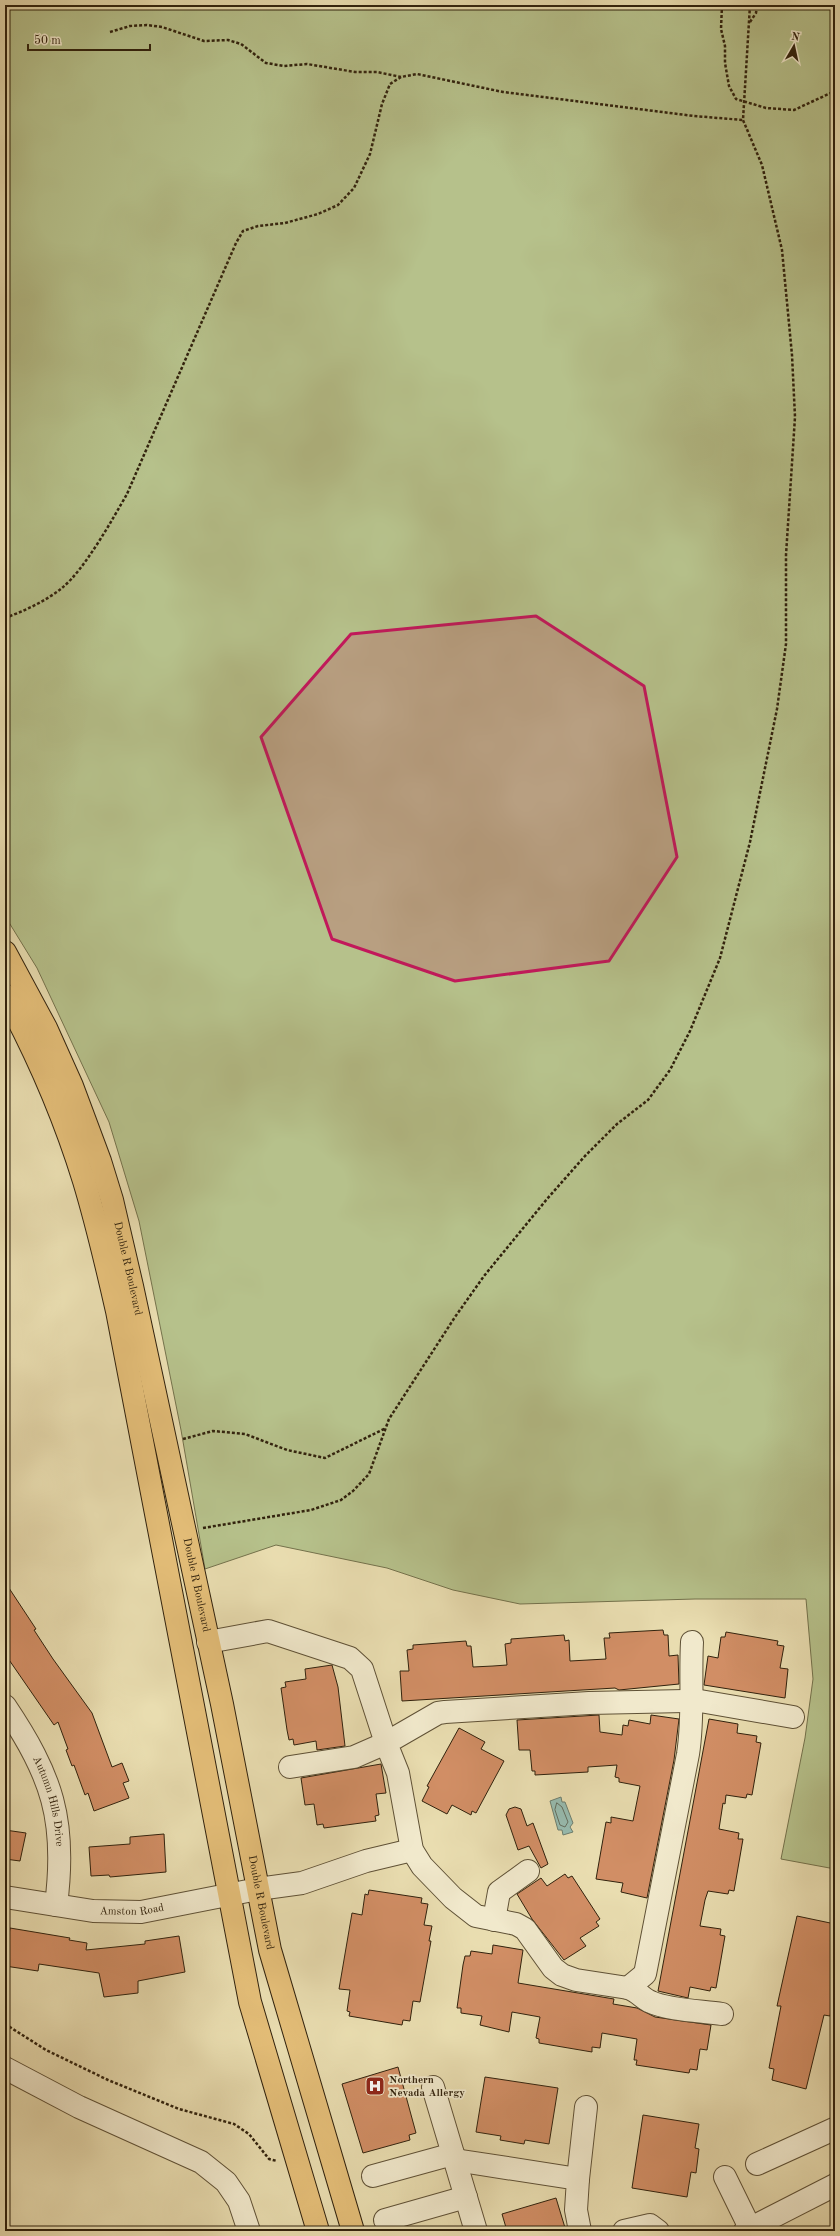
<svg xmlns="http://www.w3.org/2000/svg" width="840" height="2236" font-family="'Old Standard TT',serif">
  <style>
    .green { fill: #b6c18b; stroke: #74724c }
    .water { fill: #97bbaf; stroke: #6e7e6e }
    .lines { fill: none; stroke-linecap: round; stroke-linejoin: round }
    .shore { stroke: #646e5e; stroke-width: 1 }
    .building { fill: #d18e65; stroke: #31220d }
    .minor-casing { stroke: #5f5136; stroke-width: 24 }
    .major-casing { stroke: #31220d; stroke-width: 24 }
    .path { stroke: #31220d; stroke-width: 2.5; stroke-dasharray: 3 2; stroke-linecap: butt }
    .minor { stroke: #f1e9cc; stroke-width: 22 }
    .major { stroke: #e4be78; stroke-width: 22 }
    .marked { fill: #c2185b; fill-opacity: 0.2; stroke: #c2185b; stroke-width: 3; stroke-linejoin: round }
    .labels { text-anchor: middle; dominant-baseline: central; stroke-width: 3.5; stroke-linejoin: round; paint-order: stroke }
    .street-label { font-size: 11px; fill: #31220d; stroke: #f1e9cc }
    .poi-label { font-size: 11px; font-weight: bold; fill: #31220d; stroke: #f1e9cc; text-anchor: start }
  </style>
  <rect width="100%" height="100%" fill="#e9ddb0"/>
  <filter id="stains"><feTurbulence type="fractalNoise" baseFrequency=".005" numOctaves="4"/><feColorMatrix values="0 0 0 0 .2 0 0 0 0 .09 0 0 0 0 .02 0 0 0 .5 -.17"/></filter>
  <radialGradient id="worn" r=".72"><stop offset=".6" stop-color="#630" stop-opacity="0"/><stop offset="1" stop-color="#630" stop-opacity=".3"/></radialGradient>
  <!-- green -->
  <path class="green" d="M5,5H835V1869L781,1859L805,1738L813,1679L806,1599H695L520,1604L453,1590L387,1568L276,1545L205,1569L181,1430L139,1221L109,1122L37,968L5,916Z"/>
  <!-- water -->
  <path class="water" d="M561,1797L562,1802H565L573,1823L570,1827L573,1832L563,1835L562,1830H558L550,1801Z"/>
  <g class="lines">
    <!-- shore -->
    <path class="shore" d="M557,1803L562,1807L568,1822L565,1827L560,1825L555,1810Z"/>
  </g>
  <!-- building -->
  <path class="building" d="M5,1582L36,1629L34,1630L53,1659L92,1713L112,1767L122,1763L129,1781L123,1783L129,1798L94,1811L88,1793L85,1795L74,1765L72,1766L66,1750L68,1749L58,1722L54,1725L5,1654Z
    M663,1630L664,1635H668L669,1656L678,1655L679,1684L619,1690L615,1688L402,1701L400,1671H409L407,1650L413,1649V1645L466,1641L467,1646H471L473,1667L493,1666L507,1665L505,1644L511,1643V1639L564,1635L565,1641L569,1640L570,1661L606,1659L604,1638H610L609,1633Z
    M726,1632L778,1641L777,1645L784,1646L780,1668L788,1669L785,1698L704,1685L708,1656L718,1658L721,1637H725Z
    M332,1665L338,1687L345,1746L317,1750L316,1741L294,1745L293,1739L289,1740L287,1730L281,1688L286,1687L285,1682L306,1679L305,1669Z
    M599,1715L600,1732L622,1735L623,1725L628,1726L629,1720L650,1724L651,1715L679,1719L674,1760L647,1898L621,1892L623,1883L596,1879L606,1822L611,1823V1817L633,1821L640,1786L619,1782V1778L615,1777L617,1765L588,1767V1772L535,1775V1771H532L530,1750H519L517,1720Z
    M709,1719L738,1724L737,1733L757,1736L756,1742L761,1743L752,1795L747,1794L746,1798L726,1795L725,1804L723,1803L719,1829L739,1833L738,1839H743L734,1891L729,1890L728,1894L708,1891L705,1900L700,1926L721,1929L720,1935L725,1936L716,1988L711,1987L710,1991L690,1987L688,1998L658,1991Z
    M459,1728L485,1742L481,1749L504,1761L476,1813L472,1811L471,1815L452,1805L447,1814L422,1801L429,1787L427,1786Z
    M381,1764L386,1793L376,1794L379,1815L375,1816L376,1821L324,1828L323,1824L317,1825L314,1804L305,1805L301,1778Z
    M515,1807L521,1809L527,1826L533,1823L548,1864L541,1868L529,1846L518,1850L506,1815L509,1809Z
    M5,1830L26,1833L20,1861L5,1859Z
    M164,1834L166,1872L110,1877L109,1875L91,1876L89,1847L130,1844V1837Z
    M565,1874L568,1878L572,1876L600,1919L596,1922L599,1926L580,1938L586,1946L564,1960L532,1919L517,1894L541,1878L547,1886Z
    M369,1890L422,1898L421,1903L428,1904L424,1925L432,1926L429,1941H431L420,2002L413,2001L410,2021L403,2020L402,2025L349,2016L350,2012L347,2011L350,1990L339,1989L352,1913L362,1915L365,1894L368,1895Z
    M797,1916L835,1924L831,1945L835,1946V1994L830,2016L824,2015L806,2089L772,2080L774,2069L769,2068L781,2006H777Z
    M10,1928L70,1938L69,1940L87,1943L86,1950L145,1944V1941L179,1936L185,1972L138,1981V1993L104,1997L99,1973L39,1964L38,1971L5,1966Z
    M493,1945L523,1950L518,1983L614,1999L613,2004L637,2008L655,2017L711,2025L707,2050L700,2049L697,2070L690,2069L689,2073L636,2065L637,2060H634L637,2039L602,2033L600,2048L592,2047V2052L539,2043V2039L536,2038L540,2017L512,2012L509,2032L480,2025L482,2016L461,2013V2008H457L463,1965L465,1956H470L471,1951L492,1954Z
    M398,2067L416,2133L409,2135L410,2140L363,2153L342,2084Z
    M485,2077L558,2088L549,2144L525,2140L524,2144L500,2140L501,2136L476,2132Z
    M643,2115L699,2124L695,2148L699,2149L696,2173L691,2172L687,2197L632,2188Z
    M556,2198L566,2231H507L502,2214Z"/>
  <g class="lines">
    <!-- minor casing -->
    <g class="minor-casing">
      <g id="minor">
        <path d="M208,1642L268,1631L350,1658L362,1669L386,1743L354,1757L290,1767"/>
        <path id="s1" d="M5,1706C52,1776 67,1820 56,1905"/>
        <path id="s2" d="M5,1897L93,1911L141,1912L258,1889L302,1883L366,1861L412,1850"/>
        <path d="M494,1920L499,1892L528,1871"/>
        <path d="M628,1988L645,1974L688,1754C694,1716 690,1680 692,1642"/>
        <path d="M722,2014C702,2011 668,2010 651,2002C643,1999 638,1991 628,1988L576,1980L562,1975L553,1968L525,1929L516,1924L476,1916L453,1898L422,1866L412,1850L398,1773L386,1743L438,1713L445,1712L589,1703L685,1701H700L793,1717"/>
        <path d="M5,2068L79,2107L201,2162L226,2182L239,2201L249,2231"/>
        <path d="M433,2087L476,2231"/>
        <path d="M455,2160L578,2179L576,2210L580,2231"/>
        <path d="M757,2164L834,2129"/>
        <path d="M373,2176L453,2154"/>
        <path d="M725,2177L750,2228"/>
        <path d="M578,2179L586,2107"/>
        <path d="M385,2220L466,2197"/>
        <path d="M624,2231L650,2225L658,2231"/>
        <path d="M745,2231L835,2185"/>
      </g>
    </g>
    <!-- major casing -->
    <g class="major-casing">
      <g id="major">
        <path id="s3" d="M5,952L46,1028L72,1086L100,1161L112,1200L132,1286L222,1704L270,1950L353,2231"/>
        <path d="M5,995C37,1054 64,1116 84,1181C97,1224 107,1267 117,1311L250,2002L318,2231"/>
      </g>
    </g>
    <!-- path -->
    <path class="path" d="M722,5L721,29L725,46V63L729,86L736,99L766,108L794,110L835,91
      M750,22L756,13L757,5
      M110,32L130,26L147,25L162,27L204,41L228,40L241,44L266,63L284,66L307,64L355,72H377L401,77
      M5,618C24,611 46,601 62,588C85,569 112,520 127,494L236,243L243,231L258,226L285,223L318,214L338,205L354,188L370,154L382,104L390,84L401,77L417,74L503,92L694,116L743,120
      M183,1439L213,1431L245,1434L287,1450L325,1458L386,1428
      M203,1528L311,1510L341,1500L353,1491L369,1474L389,1419L455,1317L484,1276L547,1199L585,1156L617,1124L648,1100L670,1070L690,1031L720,958L750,842L777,709L786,644V555L795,417L792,355L782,250L762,165L743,120L750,5
      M5,2024L46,2050L108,2080L179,2109L234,2124L249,2134L269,2159L277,2161"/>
    <!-- minor -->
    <use href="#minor" class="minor"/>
    <!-- major -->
    <use href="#major" class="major"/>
  </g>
  <!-- marked area -->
  <path class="marked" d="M536,616L644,686L677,857L609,961L455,981L332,939L261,737L351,634Z"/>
  <!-- icons -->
  <defs>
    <g id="hospital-square" transform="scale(1)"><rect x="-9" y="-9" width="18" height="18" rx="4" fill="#8f2418" stroke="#f1e9cc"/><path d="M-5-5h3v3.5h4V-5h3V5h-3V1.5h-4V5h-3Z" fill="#fff"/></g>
  </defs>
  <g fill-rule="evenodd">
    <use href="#hospital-square" x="375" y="2086"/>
  </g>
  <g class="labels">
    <!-- street labels -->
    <g class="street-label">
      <text stroke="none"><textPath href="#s3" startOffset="341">Double R Boulevard</textPath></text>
      <text stroke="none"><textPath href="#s3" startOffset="665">Double R Boulevard</textPath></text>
      <text stroke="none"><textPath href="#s1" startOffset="106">Autumn Hills Drive</textPath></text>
      <text stroke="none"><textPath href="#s3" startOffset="989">Double R Boulevard</textPath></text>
      <text stroke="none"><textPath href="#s2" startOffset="128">Amston Road</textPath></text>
    </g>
    <!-- poi labels -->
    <g class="poi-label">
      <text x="389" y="2080">Northern<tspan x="389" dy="13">Nevada Allergy</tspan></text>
    </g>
  </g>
  <!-- margin -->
  <rect width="840" height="2236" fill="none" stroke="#e9ddb0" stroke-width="20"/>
  <rect x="6" y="6" width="828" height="2224" fill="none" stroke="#31220d" stroke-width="2"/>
  <rect x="10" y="10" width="820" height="2216" fill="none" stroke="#31220d"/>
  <!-- north arrow -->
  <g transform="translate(794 46) rotate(9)" stroke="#f1e9cc" stroke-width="3" paint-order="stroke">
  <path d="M0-3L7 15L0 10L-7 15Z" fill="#31220d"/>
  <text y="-6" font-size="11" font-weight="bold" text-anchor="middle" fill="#31220d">N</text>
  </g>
  <!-- scale -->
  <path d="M28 44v6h122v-6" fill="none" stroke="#31220d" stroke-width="2"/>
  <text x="34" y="44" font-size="12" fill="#31220d" stroke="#f1e9cc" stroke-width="3" paint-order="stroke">50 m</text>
  <rect width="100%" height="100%" filter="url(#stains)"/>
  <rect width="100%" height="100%" fill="url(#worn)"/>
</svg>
